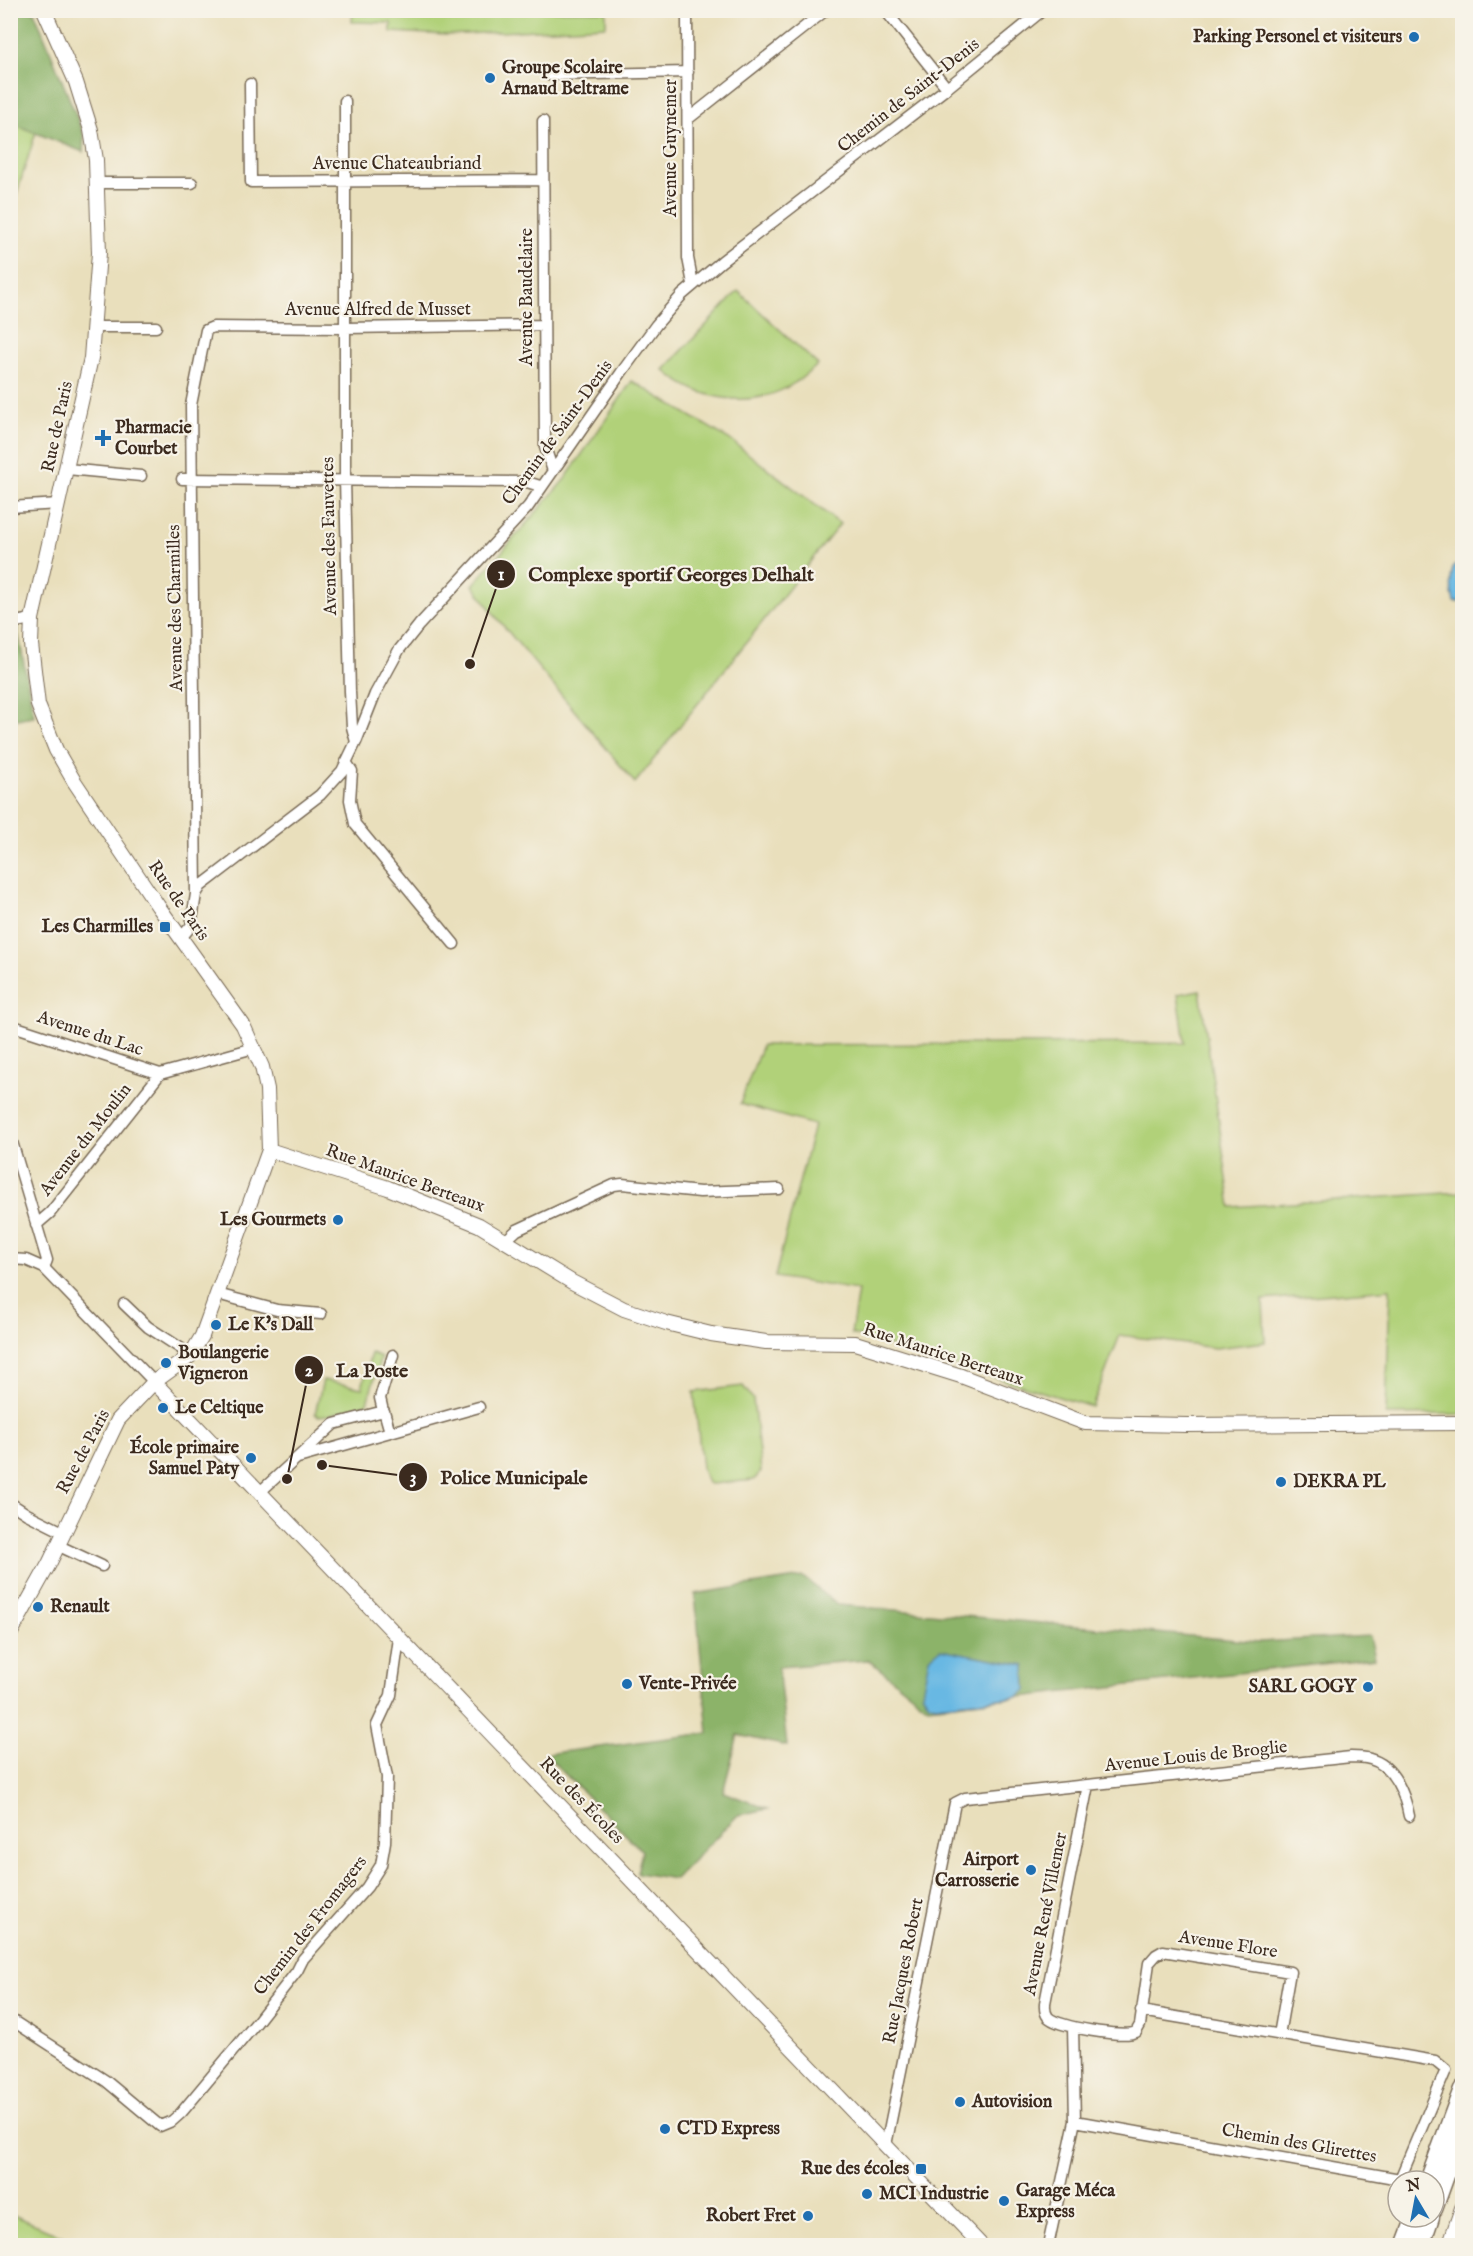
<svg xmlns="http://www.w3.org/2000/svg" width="1473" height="2256" font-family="'IM FELL English',serif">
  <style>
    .green { fill: #b1d179; stroke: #767e4c; stroke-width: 1.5 }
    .forest { fill: #8cb369; stroke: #646e44; stroke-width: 1.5 }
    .water { fill: #68b8e3; stroke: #527180; stroke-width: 1.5 }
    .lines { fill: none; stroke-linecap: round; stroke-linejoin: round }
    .minor-casing { stroke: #786955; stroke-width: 13 }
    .tertiary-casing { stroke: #786955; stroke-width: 16 }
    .primary-casing { stroke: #786955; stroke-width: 19 }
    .minor { stroke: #fff; stroke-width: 10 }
    .tertiary { stroke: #fff; stroke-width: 14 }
    .primary { stroke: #fff; stroke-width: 16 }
    .poi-dot { fill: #1f6fb2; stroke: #f7f3e8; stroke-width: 2 }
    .labels { text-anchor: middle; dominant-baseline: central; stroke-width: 4.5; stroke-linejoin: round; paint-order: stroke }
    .poi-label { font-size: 18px; font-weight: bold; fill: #3b2a1e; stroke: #f7f3e8; text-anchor: start }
    .street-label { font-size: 18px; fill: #3b2a1e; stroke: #f7f3e8 }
    .leader { fill: none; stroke: #3b2a1e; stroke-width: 2 }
    .callout-dot { fill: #3b2a1e; stroke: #f7f3e8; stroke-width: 2 }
    .mark-label { font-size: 18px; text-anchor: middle; font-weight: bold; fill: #fff }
    .callout-label { font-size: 20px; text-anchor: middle; font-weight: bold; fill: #3b2a1e; stroke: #f7f3e8; stroke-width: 4.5; stroke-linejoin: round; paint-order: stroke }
  </style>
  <rect width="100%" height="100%" fill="#f7f3e8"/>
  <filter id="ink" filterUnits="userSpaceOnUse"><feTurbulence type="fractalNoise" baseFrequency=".0167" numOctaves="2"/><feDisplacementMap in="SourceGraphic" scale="12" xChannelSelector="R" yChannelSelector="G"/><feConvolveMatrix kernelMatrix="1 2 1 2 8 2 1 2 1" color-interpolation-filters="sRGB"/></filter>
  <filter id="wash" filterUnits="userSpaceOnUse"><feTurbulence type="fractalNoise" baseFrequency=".008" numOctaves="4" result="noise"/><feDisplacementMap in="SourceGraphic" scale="24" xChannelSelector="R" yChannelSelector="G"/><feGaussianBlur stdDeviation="1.35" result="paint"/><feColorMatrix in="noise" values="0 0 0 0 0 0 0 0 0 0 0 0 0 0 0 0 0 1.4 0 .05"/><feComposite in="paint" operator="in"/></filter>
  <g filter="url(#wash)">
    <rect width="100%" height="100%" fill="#e9dfbc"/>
    <!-- green -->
    <path class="green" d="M353,10L606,11V26L447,35L391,32V23L352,22Z
      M11,123L36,132L11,212Z
      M738,291L818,365C811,370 804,377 796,382C754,410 700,402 664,370Z
      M632,381L729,439L840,524L635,783L496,617L473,585L565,479Z
      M1200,990L1231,1207L1462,1192V1414L1386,1415L1390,1289L1263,1300L1265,1342L1215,1348L1120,1335L1092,1407L851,1334L858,1290L775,1277L814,1125L740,1104L762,1045L1185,1043L1178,994Z
      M371,1353L381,1357L367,1403L329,1415L318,1416L315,1414L323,1380L362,1388Z
      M743,1386L753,1399L761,1471L754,1480L711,1484L707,1483L702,1468L694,1392Z
      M10,2214H11L83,2245H11Z"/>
    <!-- forest -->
    <path class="forest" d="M11,10L34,11L84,135L83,152L11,123Z
      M17,627L34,716L11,720V629Z
      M803,1577L838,1605L1259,1642L1370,1636L1375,1658L928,1707L868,1660L778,1667L787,1746L738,1735L723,1792L768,1809L738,1815L675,1879L637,1873L642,1851L545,1754L708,1733L695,1594Z"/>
    <!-- water -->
    <path class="water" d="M1462,564V602H1454C1451,592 1449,573 1455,565Z
      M940,1649L1025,1665L1026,1690L1018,1697L935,1705L929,1703L922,1693L929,1658Z"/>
  </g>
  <g filter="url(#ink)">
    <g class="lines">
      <!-- minor casing -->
      <g class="minor-casing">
        <path id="minor" d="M687,10L688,258L693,284
          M885,10L947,88
          M548,75L688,72
          M250,84L251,182L543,180
          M345,101V479L350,692L352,727L356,742
          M688,119L826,10
          M543,121L545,447L553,471
          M97,183H192
          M94,327H156
          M67,469L141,476
          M182,479L527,482L540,486
          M10,507L59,504
          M10,623L32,619
          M346,762L352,771L350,800L355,824L454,944
          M196,894L191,405L206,330L213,327L345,328L543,325
          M181,938L191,926L196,894L201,886L320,795L342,771L356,742L375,694L399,650L419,625L528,507L621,373L656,325L682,295L722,261L947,88L1043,10
          M10,1025L160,1074
          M10,1135L47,1260L44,1268
          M36,1225L50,1213L160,1074L254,1048
          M506,1240L517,1230L614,1185L622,1184L700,1192L779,1189
          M10,1259L26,1260L44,1268L154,1382
          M217,1294L277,1310L321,1314
          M124,1304L148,1327L191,1355
          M383,1411L380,1398L393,1355
          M298,1458L479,1407
          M260,1492L334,1424L384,1411L390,1432
          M10,1503L27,1514L63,1532
          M57,1545L102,1566
          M1088,1785L1045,2003C1045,2008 1044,2012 1048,2017C1057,2027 1124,2038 1136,2032L1140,2025L1149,1963L1156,1955L1163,1951L1290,1972L1279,2035
          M10,2019L106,2081L160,2126L172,2121L181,2113L257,2022L297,1971L303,1959L367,1887L381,1865L385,1842L387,1777L377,1725L391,1695L399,1638
          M1075,2121L1400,2179L1446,2070L1435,2061L1141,2011
          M886,2145L955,1803L965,1798L1351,1757C1357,1757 1364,1757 1370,1759C1394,1765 1405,1795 1409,1816
          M1048,2246L1075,2121L1073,2027"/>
      </g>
      <!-- tertiary casing -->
      <g class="tertiary-casing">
        <path id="tertiary" d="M269,1150L388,1188L479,1225L572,1282L624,1309L666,1323L711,1334L766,1342L855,1343L961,1376L1085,1423L1187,1425L1462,1423
          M154,1382L982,2246
          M10,1634L49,1564L118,1420L154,1382L190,1356L202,1336L269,1150L267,1089L262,1067L243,1025L158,906L74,781L56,750L38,705L31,644L32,619L91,358L99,253L96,160L91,130L76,82L44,10
          M1449,2246L1462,2208"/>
      </g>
      <!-- primary casing -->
      <g class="primary-casing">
        <path id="primary" d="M1428,2181L1462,2089
          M1434,2209L1462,2131
          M1404,2246L1415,2217
          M1421,2246L1431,2217"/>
      </g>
      <!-- minor -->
      <use href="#minor" class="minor"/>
      <!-- tertiary -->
      <use href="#tertiary" class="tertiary"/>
      <!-- primary -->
      <use href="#primary" class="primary"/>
    </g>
  </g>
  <!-- markers -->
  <g class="poi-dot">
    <circle cx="1414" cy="37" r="6"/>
    <circle cx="490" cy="78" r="6"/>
    <path d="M100 429h6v6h6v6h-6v6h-6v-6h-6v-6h6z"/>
    <rect x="159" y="921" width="12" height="12" rx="3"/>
    <circle cx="338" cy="1220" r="6"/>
    <circle cx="216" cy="1325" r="6"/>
    <circle cx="166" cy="1363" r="6"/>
    <circle cx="163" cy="1408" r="6"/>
    <circle cx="251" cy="1458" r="6"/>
    <circle cx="1281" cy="1482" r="6"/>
    <circle cx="38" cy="1607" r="6"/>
    <circle cx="627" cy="1684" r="6"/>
    <circle cx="1368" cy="1687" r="6"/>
    <circle cx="1031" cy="1870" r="6"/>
    <circle cx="960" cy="2102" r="6"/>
    <circle cx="665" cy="2129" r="6"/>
    <rect x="915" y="2163" width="12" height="12" rx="3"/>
    <circle cx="867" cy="2194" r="6"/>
    <circle cx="1004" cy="2201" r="6"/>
    <circle cx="808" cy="2216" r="6"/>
  </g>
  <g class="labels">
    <!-- poi labels -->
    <g class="poi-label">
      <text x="1402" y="37" text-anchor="end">Parking Personel et visiteurs</text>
      <text x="502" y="68">Groupe Scolaire<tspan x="502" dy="21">Arnaud Beltrame</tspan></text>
      <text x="115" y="428">Pharmacie<tspan x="115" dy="21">Courbet</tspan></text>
      <text x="153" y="927" text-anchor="end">Les Charmilles</text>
      <text x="326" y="1220" text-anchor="end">Les Gourmets</text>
      <text x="228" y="1325">Le K's Dall</text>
      <text x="178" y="1353">Boulangerie<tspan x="178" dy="21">Vigneron</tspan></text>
      <text x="175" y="1408">Le Celtique</text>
      <text x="239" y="1448" text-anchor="end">École primaire<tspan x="239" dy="21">Samuel Paty</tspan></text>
      <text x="1293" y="1482">DEKRA PL</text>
      <text x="50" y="1607">Renault</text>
      <text x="639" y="1684">Vente-Privée</text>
      <text x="1356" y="1687" text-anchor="end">SARL GOGY</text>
      <text x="1019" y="1860" text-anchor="end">Airport<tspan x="1019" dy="21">Carrosserie</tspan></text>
      <text x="972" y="2102">Autovision</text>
      <text x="677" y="2129">CTD Express</text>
      <text x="909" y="2169" text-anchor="end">Rue des écoles</text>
      <text x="1016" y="2191">Garage Méca<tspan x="1016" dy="21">Express</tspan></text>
      <text x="879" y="2194">MCI Industrie</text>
      <text x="796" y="2216" text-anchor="end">Robert Fret</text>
    </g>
    <!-- street labels -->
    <g class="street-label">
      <text transform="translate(909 96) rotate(-38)">Chemin de Saint-Denis</text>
      <text transform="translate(671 148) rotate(-90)">Avenue Guynemer</text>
      <text x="397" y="164">Avenue Chateaubriand</text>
      <text transform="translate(527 297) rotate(-90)">Avenue Baudelaire</text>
      <text x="378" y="310">Avenue Alfred de Musset</text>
      <text transform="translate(58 427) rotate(-78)">Rue de Paris</text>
      <text transform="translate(558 433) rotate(-54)">Chemin de Saint-Denis</text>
      <text transform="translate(330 536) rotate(-91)">Avenue des Fauvettes</text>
      <text transform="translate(176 608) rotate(-91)">Avenue des Charmilles</text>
      <text transform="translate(178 901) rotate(55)">Rue de Paris</text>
      <text transform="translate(90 1034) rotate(18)">Avenue du Lac</text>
      <text transform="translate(86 1140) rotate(-52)">Avenue du Moulin</text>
      <text transform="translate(405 1179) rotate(20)">Rue Maurice Berteaux</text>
      <text transform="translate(943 1355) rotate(18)">Rue Maurice Berteaux</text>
      <text transform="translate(84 1452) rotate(-62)">Rue de Paris</text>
      <text transform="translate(1196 1757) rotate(-6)">Avenue Louis de Broglie</text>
      <text transform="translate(581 1801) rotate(46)">Rue des Écoles</text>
      <text transform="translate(1046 1914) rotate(-79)">Avenue René Villemer</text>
      <text transform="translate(311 1926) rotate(-52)">Chemin des Fromagers</text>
      <text transform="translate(1228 1945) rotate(9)">Avenue Flore</text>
      <text transform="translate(904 1971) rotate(-79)">Rue Jacques Robert</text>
      <text transform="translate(1299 2144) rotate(10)">Chemin des Glirettes</text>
    </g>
  </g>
  <!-- callouts -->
  <path class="leader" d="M470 664L501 574M287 1479L309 1370M322 1465L413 1477"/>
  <g class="callout-dot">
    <circle cx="470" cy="664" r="6"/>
    <circle cx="287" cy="1479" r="6"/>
    <circle cx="322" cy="1465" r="6"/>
    <circle cx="501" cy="574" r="15"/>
    <circle cx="309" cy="1370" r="15"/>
    <circle cx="413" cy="1477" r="15"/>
  </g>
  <g class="mark-label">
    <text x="501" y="580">1</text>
    <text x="309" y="1376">2</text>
    <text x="413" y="1483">3</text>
  </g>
  <g class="callout-label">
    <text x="671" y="581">Complexe sportif Georges Delhalt</text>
    <text x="372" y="1377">La Poste</text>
    <text x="514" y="1484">Police Municipale</text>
  </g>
  <!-- margin -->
  <rect width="1473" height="2256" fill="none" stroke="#f7f3e8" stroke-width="36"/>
  <!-- north arrow -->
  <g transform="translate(1416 2199) rotate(350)"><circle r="28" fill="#f7f3e8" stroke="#aca397" stroke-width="1.5"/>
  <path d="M0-4.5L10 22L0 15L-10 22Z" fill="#1f6fb2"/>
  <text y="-9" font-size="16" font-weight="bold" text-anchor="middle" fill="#3b2a1e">N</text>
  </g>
</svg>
